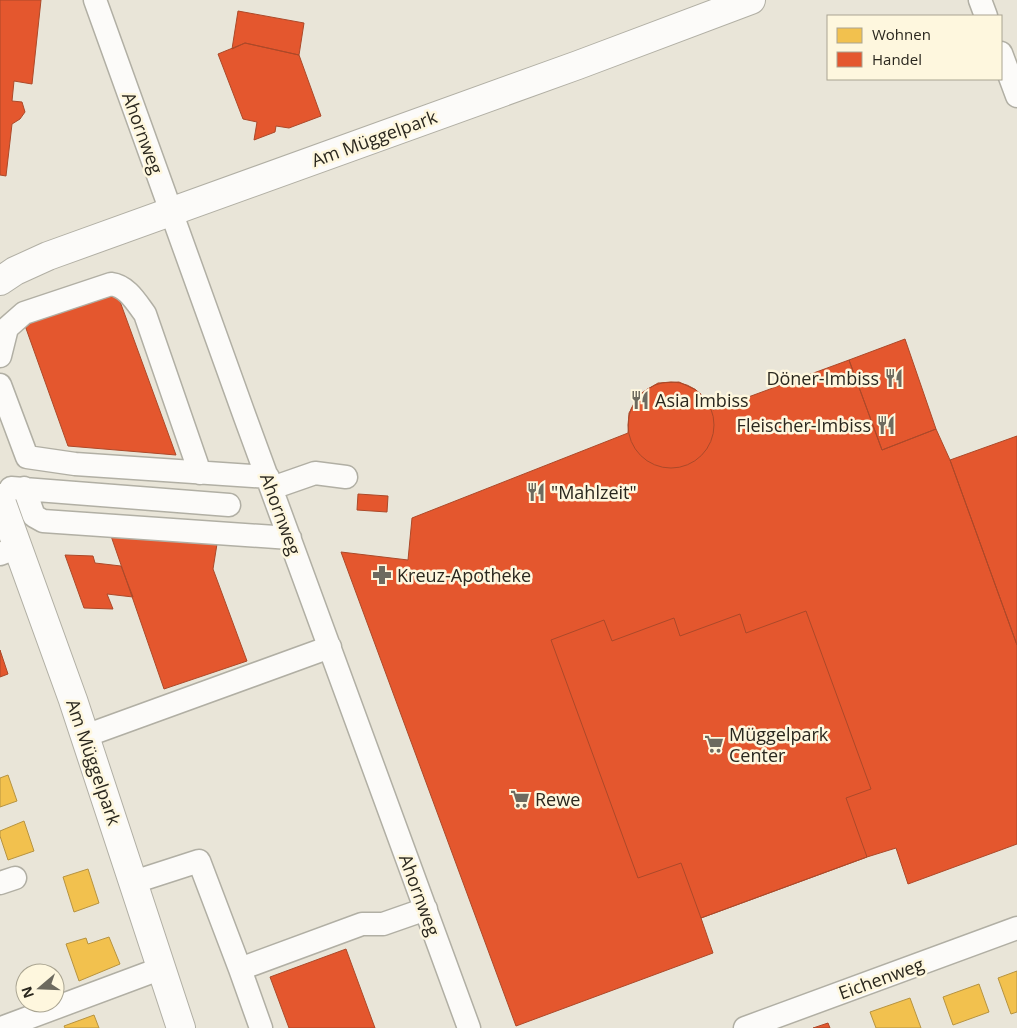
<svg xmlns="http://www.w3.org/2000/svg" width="1017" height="1028" font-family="'Open Sans',sans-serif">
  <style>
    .homes { fill: #f2c14e; stroke: #b69340 }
    .shops { fill: #e4572e; stroke: #ac4929 }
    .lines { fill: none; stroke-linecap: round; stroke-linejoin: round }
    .minor-casing { stroke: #b1afa4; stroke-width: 25 }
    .major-casing { stroke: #b1afa4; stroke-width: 30 }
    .minor { stroke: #fcfbf9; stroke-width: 22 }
    .major { stroke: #fcfbf9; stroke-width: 28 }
    .labels { text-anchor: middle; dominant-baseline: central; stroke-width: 5; stroke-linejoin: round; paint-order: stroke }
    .street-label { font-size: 18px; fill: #2a271e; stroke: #fef7de }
    .poi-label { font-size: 18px; fill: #2a271e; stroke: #fef7de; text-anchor: start }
  </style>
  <rect width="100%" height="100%" fill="#e9e5d8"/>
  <!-- homes -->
  <path class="homes" d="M8,775L17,801L0,807V778Z
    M24,821L34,851L8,860L0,836V831Z
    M88,869L99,903L74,912L63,877Z
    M109,937L120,964L79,981L66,944L86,938L88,944Z
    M1017,971V1012L1011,1014L998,978Z
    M979,984L989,1012L953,1025L943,997Z
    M910,998L921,1028H876L870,1012Z
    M94,1015L99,1028H65L64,1026Z"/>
  <!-- shops -->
  <path class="shops" d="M0,0H41L32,84L14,81L12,101L22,102L25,112L20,119L12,124L6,176L0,175Z
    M238,11L304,23L299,55L245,43L232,49Z
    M245,43L299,55L321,116L289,128L276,126L275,132L254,140L257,122L243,119L218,54Z
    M114,285L176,455L68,446L23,320Z
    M905,339L936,429L882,450L849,360Z
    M849,360L882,450L936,429L950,460L1017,645V844L908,884L896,848L867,857L701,918L713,953L516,1026L341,552L408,560L412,518L628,433L629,413L640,394L658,383L679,382L696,390L709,403L713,410Z
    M628 425a43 43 0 1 1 86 0a43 43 0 1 1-86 0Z
    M1017,436V645L950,460Z
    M358,494L388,496L387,512L357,510Z
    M110,533L217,544L213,569L247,661L164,689Z
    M65,555L93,556L95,563L121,566L133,597L107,594L113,609L84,608Z
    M806,611L871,789L846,798L867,857L701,918L681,863L638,878L551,640L604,620L612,641L674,618L680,636L740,614L746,633Z
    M0,650L8,674L0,677Z
    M346,949L375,1028H289L270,977Z
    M828,1023L830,1028H813Z"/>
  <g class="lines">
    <!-- minor casing -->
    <g class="minor-casing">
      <path id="minor" d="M95,0L245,417L469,1028
        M980,0L986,16
        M1001,53L1017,96
        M0,356L7,328L24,313L111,284C127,286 136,302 145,314L200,473
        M0,385L27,457L75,464L268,477
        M11,488L229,505
        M24,488L34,516L43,521L290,538
        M272,488L315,473L346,477
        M0,554L18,547
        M85,736L330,647
        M134,882L199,861L240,969L362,924H383L426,909
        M0,883L15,878
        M240,969L261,1028
        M1,1028L162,968
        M745,1028L1017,928"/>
    </g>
    <!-- major casing -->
    <g class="major-casing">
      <path id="major" d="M0,281L15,271L48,256L578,65L751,0
        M0,498L73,700L181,1028"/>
    </g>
    <!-- minor -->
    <use href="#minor" class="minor"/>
    <!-- major -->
    <use href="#major" class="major"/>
  </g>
  <!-- icons -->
  <defs>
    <g id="restaurant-bare" transform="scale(1.5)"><path d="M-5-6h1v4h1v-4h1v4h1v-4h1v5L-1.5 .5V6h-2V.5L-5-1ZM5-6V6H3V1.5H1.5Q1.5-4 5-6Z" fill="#6d6a5f" stroke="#fef7de" stroke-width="2.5" paint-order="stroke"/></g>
    <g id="pharmacy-bare" transform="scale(1.5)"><path d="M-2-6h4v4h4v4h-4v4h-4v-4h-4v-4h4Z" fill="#6d6a5f" stroke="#fef7de" stroke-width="2.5" paint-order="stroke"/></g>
    <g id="supermarket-bare" transform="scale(1.5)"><path d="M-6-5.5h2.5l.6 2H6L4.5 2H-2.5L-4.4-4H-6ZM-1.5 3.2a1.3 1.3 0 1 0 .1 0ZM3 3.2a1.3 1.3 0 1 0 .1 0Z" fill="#6d6a5f" stroke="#fef7de" stroke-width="2.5" paint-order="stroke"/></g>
  </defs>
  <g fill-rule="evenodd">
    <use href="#restaurant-bare" x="894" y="378"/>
    <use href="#restaurant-bare" x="640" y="400"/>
    <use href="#restaurant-bare" x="886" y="425"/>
    <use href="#restaurant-bare" x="536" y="492"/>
    <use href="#pharmacy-bare" x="382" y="575"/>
    <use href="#supermarket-bare" x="714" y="744"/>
    <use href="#supermarket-bare" x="520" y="799"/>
  </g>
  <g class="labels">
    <!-- street labels -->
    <g class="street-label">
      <text transform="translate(143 133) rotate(70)">Ahornweg</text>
      <text transform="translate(374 138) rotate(-20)">Am Müggelpark</text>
      <text transform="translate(281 514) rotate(70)">Ahornweg</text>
      <text transform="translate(94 762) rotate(71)">Am Müggelpark</text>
      <text transform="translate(420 895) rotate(70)">Ahornweg</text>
      <text transform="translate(881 978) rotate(-20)">Eichenweg</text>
    </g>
    <!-- poi labels -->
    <g class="poi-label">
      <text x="879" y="378" text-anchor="end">Döner-Imbiss</text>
      <text x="655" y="400">Asia Imbiss</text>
      <text x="871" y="425" text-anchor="end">Fleischer-Imbiss</text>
      <text x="551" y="492">"Mahlzeit"</text>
      <text x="397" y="575">Kreuz-Apotheke</text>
      <text x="729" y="734">Müggelpark<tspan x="729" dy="21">Center</tspan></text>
      <text x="535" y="799">Rewe</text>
    </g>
  </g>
  <!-- legend -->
  <rect x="827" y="15" width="175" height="65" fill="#fef7de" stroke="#a9a491"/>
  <rect x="837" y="28" width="25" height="15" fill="#f2c14e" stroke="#a9a491"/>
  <text x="872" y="40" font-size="15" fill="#2a271e">Wohnen</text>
  <rect x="837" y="52" width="25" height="15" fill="#e4572e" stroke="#a9a491"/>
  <text x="872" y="65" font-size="15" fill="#2a271e">Handel</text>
  <!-- north arrow -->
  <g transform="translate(40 988) rotate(251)"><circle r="24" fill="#fef7de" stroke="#a9a491"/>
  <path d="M0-4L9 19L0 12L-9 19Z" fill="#6d6a5f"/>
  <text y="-8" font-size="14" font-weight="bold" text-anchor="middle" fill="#2a271e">N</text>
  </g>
</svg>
